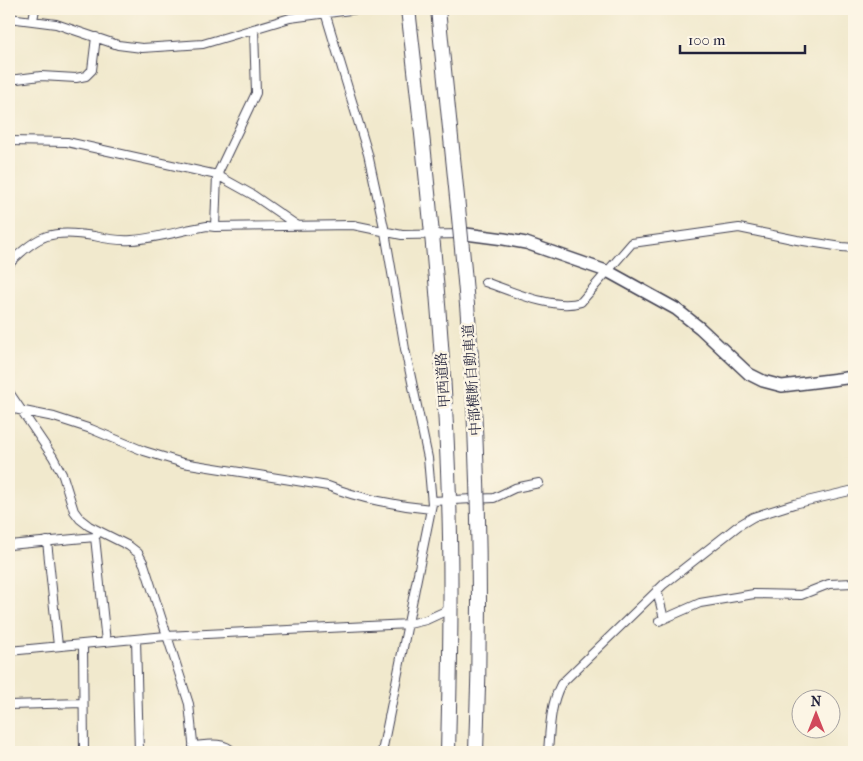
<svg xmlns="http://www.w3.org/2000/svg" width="863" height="761" font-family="'IM FELL French Canon','Noto Serif JP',serif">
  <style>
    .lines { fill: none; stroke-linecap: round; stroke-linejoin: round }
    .street-casing { stroke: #414051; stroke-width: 10 }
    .secondary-casing { stroke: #414051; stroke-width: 14 }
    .highway-casing { stroke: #414051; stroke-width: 16 }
    .street { stroke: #fff; stroke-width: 8 }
    .secondary { stroke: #fff; stroke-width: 11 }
    .highway { stroke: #fff; stroke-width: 14 }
    .highway-bridge-casing { stroke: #414051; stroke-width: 16; stroke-linecap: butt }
    .highway-bridge { stroke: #fff; stroke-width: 14 }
    .labels { text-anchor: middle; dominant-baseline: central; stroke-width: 5; stroke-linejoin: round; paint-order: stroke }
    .street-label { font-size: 14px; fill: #22223b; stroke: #fcf5e5 }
  </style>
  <rect width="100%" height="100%" fill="#fcf5e5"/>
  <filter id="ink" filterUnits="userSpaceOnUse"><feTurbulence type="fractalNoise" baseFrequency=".02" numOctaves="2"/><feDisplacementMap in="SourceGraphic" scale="10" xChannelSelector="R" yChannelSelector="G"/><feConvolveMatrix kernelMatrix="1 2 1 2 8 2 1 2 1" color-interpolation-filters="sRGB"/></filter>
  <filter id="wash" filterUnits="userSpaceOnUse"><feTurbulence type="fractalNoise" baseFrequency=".0096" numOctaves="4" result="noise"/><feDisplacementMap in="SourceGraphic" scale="20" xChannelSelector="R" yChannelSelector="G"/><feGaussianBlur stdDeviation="1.12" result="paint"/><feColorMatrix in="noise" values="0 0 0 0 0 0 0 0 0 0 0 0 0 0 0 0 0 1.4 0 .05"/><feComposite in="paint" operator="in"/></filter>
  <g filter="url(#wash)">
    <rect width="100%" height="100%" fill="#f1e9cd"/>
  </g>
  <g filter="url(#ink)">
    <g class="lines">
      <!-- street casing -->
      <g class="street-casing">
        <path id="street" d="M324,9L368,154L385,232L405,349L428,458L432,504L382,752
          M9,18L56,24L118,45L142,48L203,44L290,18L358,9
          M33,20L35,9
          M9,80L41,76L76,78L86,76L92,70L96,37
          M9,141L67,142L217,175L253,195L298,226
          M215,227L353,225L402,235L464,234
          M9,264C38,234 52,229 94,236C107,239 119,241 132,240C157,238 183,230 207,226L215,227L217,175L256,93L254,29
          M485,282C511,291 555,311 581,302L632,243L739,228L797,240L842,247L854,248
          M9,392L53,457L63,476L74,511L80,519L89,526L129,546L138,553L144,564L189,704L194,752
          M9,408L54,417L91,429L144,451L183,463L328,486C358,498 398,506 431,509
          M432,501L494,498L515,488L539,483
          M95,537L106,642
          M47,541L58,646
          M9,545L95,537L97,534
          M657,590L664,619
          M659,621L700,603L754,594L801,595L829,584L854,583
          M136,639L139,752
          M83,644L84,752
          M9,651L166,636L409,624L426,620L450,609
          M9,705L83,703
          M193,746C206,745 224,741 233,752
          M548,752C550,729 550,705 561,684L664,584L738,526L753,517L794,504L854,490"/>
      </g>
      <!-- secondary casing -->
      <g class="secondary-casing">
        <path id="secondary" d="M466,234L504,239L526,243L609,272L676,309L700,328L749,374L763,381L782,386L854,377"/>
      </g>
      <!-- highway casing -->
      <g class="highway-casing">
        <path id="highway" d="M408,9C427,172 444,335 449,499C452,583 450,668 448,752"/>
      </g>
      <!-- street -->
      <use href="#street" class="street"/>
      <!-- secondary -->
      <use href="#secondary" class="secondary"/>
      <!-- highway -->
      <use href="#highway" class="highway"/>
      <!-- highway-bridge casing -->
      <g class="highway-bridge-casing">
        <path id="highway-bridge" d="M438,9C452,157 471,305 476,453C480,553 480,653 476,752"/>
      </g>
      <!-- highway-bridge -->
      <use href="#highway-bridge" class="highway-bridge"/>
    </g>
  </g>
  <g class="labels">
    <!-- street labels -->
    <g class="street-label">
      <text transform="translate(443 380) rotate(-94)">甲西道路</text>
      <text transform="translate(472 380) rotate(-94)">中部横断自動車道</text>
    </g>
  </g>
  <!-- margin -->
  <rect width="863" height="761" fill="none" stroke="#fcf5e5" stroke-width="30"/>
  <!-- north arrow -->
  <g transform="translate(816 714)"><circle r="24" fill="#fcf5e5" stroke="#a5a1a1"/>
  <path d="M0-4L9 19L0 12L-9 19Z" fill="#d1495b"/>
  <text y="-8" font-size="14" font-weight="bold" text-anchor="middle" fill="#22223b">N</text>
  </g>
  <!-- scale -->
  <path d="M680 45v8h125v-8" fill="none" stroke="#22223b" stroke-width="2.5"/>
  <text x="688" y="45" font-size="15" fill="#22223b" stroke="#fcf5e5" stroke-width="4" paint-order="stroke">100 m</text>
</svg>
